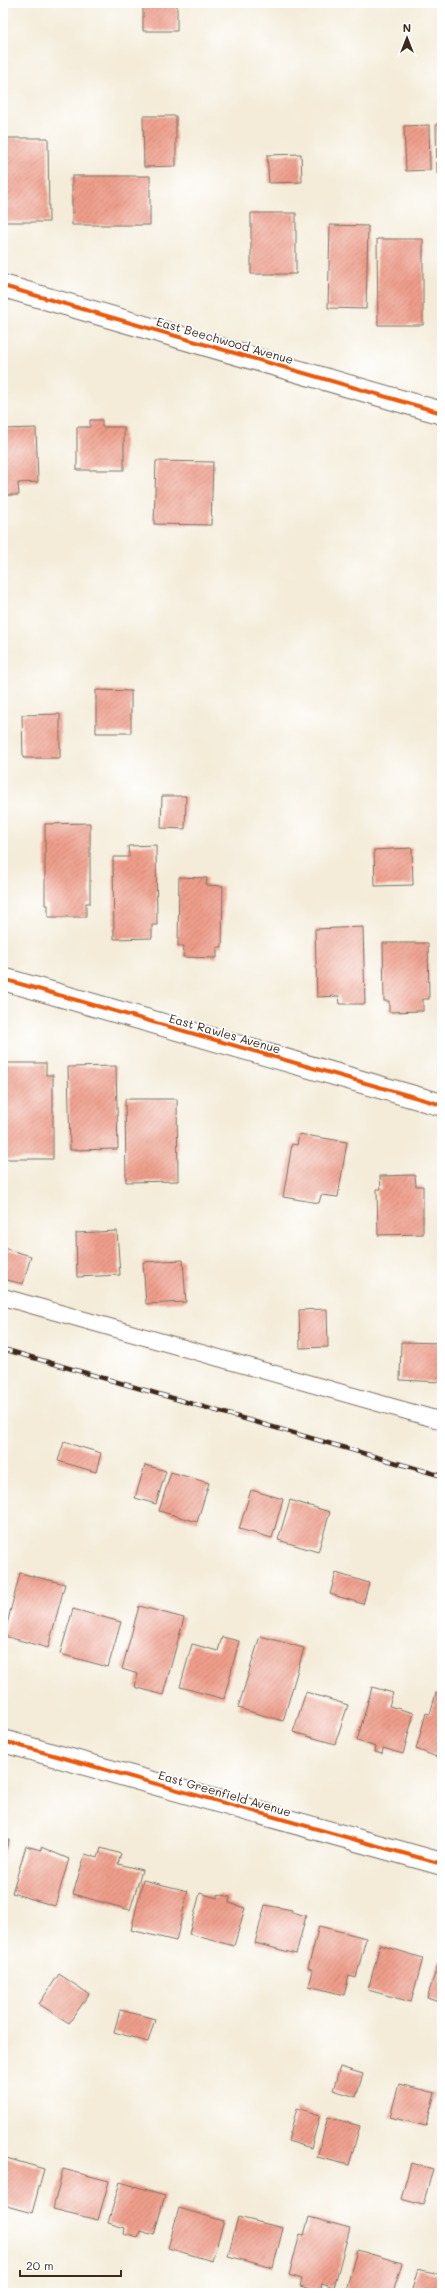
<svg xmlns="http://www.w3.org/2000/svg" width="445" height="2296" font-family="Mali,sans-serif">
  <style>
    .building { fill: url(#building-hatch) }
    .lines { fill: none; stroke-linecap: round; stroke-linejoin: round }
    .service-casing { stroke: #7c6e5f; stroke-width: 18 }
    .minor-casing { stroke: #7c6e5f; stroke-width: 24 }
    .service { stroke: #fff; stroke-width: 16 }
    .minor { stroke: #fff; stroke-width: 22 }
    .rail-casing { stroke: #3b2a1e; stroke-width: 4.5 }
    .rail { stroke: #fff; stroke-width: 3; stroke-dasharray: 9; stroke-linecap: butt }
    .cycleway-casing { stroke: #fff; stroke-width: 6 }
    .cycleway { stroke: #e8590c; stroke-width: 4 }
    .labels { text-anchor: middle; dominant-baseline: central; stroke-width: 3.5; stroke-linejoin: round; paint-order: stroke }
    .street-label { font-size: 12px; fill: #3b2a1e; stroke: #fff }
  </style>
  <defs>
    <pattern id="building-hatch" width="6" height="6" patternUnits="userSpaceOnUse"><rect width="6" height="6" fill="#ef9e8b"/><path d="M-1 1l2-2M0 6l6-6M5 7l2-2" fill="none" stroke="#c38171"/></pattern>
  </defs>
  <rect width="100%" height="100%" fill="#fff"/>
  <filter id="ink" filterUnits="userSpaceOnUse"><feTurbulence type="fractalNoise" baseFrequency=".025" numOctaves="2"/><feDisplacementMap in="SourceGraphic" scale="8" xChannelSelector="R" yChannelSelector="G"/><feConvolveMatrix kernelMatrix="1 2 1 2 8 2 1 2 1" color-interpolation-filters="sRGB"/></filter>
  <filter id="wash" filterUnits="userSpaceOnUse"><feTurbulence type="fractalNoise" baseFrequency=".012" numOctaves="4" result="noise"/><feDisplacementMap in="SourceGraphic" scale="16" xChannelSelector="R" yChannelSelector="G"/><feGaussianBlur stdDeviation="0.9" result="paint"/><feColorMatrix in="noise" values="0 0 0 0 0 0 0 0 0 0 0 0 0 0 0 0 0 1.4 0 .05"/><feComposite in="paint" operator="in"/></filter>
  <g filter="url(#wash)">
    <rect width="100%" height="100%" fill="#f4ecd9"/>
    <g id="blocks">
      <!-- building -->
      <path class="building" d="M143,3H177V31H143Z
        M143,116H176V166L144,167Z
        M436,124H442V174H437Z
        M429,125L430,170L406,171L404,126Z
        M3,138H48L49,222H3Z
        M301,154L302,182L269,183L267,155Z
        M72,176H150V225H72Z
        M251,213H296V274H251Z
        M330,225L368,226L366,309L328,308Z
        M377,239H423V325H378Z
        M90,420H102V427H124V470H77V427H90Z
        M36,428L38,482L18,483L19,495H3V429Z
        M156,461L213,462L211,525L154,524Z
        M439,535H442V636H440Z
        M96,690L131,691V733H96Z
        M60,714V758H23L22,715Z
        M162,796H186L185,829L161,828Z
        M90,823V903H86V917H48V905H45V824Z
        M156,845L157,925H152V938L114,939L113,857H129L128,846Z
        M412,848L413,885L375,886L374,850Z
        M179,877L207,878L206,885L223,886L222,947H217V958L183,957L184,946H178Z
        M363,927L365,1004H340L339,996L317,997L315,929Z
        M383,943H428L429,999H423V1011L389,1012V1001H384Z
        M7,1063H46V1075H53V1159H3V1073L7,1074Z
        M116,1066L118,1149L70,1150L68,1067Z
        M125,1099H177L178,1181L126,1182Z
        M299,1134L347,1142L338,1197L321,1195L319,1203L283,1197L292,1144L297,1145Z
        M415,1175L416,1186H423V1234L378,1235L377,1189H381L380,1176Z
        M117,1231L120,1275L77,1277L76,1233Z
        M3,1248L31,1256L23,1284L3,1279Z
        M183,1260L186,1302L146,1304L143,1262Z
        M327,1309L328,1347L300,1348L299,1310Z
        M401,1342L442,1343L441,1382L400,1380Z
        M64,1442L101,1453L96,1472L58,1461Z
        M145,1465L166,1471L156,1504L135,1498Z
        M171,1472L209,1483L197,1522L159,1511Z
        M251,1490L283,1499L272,1538L239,1529Z
        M290,1500L330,1512L318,1552L278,1540Z
        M20,1573L65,1584L48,1648L4,1636Z
        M336,1573L369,1583L363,1604L330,1594Z
        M139,1606L184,1618L163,1695L135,1687L138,1674L122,1669Z
        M73,1609L121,1622L108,1667L60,1654Z
        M260,1636L304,1648L283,1721L238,1708Z
        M222,1637L239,1641L224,1699L180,1687L192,1644L218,1651Z
        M372,1687L393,1693L389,1706L414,1713L403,1754L383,1748L382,1754L375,1752L376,1747L357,1741Z
        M306,1692L348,1705L335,1744L293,1732Z
        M436,1693L442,1695V1759L416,1749L426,1713L430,1714Z
        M3,1839L9,1840L3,1858Z
        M26,1846L41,1850V1847L69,1859L55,1906L12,1893Z
        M101,1848L121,1854L118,1864L142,1870L130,1910L73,1894L85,1854L98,1858Z
        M143,1880L188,1891L176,1941L131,1930Z
        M200,1893L217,1898L219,1894L230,1897L229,1903L245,1908L234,1946L189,1934Z
        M265,1905L292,1910L291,1912L306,1916L296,1954L255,1943Z
        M319,1926L366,1938L356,1978L349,1976L344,1995L309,1986L313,1970L308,1968Z
        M380,1945L423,1958L411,2002L368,1990Z
        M439,1961L442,1962V2003L427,1998Z
        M59,1974L89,1994L69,2023L39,2004Z
        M120,2010L155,2019L148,2042L114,2032Z
        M340,2067L363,2074L356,2097L333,2090Z
        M399,2084L435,2093L426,2126L390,2117Z
        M297,2108L320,2115L311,2148L288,2141Z
        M328,2117L360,2126L349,2165L317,2157Z
        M3,2157L44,2169L32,2213L3,2205Z
        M411,2163L433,2169L423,2205L401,2199Z
        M63,2169L109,2181L98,2220L53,2209Z
        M442,2178V2187L439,2186Z
        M120,2182L165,2195L154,2235L140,2231L138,2238L124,2234L125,2228L108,2223Z
        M179,2208L224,2221L212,2261L168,2248Z
        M238,2217L283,2228L273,2268L228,2256Z
        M309,2217L350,2228L334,2287L322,2283L320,2292L300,2286L302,2279L289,2275L300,2234L304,2235Z
        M357,2250L402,2263L393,2293H354L346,2290Z
        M418,2269L442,2275V2293H411Z"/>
    </g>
  </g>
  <g filter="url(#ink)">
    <use href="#blocks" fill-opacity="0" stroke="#7c6e5f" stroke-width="1"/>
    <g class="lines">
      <!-- service casing -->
      <g class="service-casing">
        <path id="service" d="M3,1297L442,1421"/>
      </g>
      <!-- minor casing -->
      <g class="minor-casing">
        <path id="minor" d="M3,286L442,413
          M3,979L442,1105
          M3,1741L442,1864"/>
      </g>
      <!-- service -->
      <use href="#service" class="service"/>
      <!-- minor -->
      <use href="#minor" class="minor"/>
      <!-- rail casing -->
      <g class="rail-casing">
        <path id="rail" d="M3,1349L442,1476"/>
      </g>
      <!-- rail -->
      <use href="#rail" class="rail"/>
      <!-- cycleway casing -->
      <g class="cycleway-casing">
        <path id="cycleway" d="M3,286L442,413
          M3,979L442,1105
          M3,1741L442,1864"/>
      </g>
      <!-- cycleway -->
      <use href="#cycleway" class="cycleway"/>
    </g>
  </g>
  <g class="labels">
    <!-- street labels -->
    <g class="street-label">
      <text transform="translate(225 340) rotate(16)">East Beechwood Avenue</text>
      <text transform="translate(225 1033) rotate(16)">East Rawles Avenue</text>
      <text transform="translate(225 1793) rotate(16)">East Greenfield Avenue</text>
    </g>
  </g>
  <!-- margin -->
  <rect width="445" height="2296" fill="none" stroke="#fff" stroke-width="16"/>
  <!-- north arrow -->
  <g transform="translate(407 38)" stroke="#ffffff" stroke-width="3" paint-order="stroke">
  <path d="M0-3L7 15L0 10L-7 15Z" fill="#3b2a1e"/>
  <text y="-6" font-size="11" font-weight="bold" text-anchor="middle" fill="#3b2a1e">N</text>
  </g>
  <!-- scale -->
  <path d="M20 2270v6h101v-6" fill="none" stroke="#3b2a1e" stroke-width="2"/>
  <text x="26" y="2270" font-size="12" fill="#3b2a1e" stroke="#ffffff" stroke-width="3" paint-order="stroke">20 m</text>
</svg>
